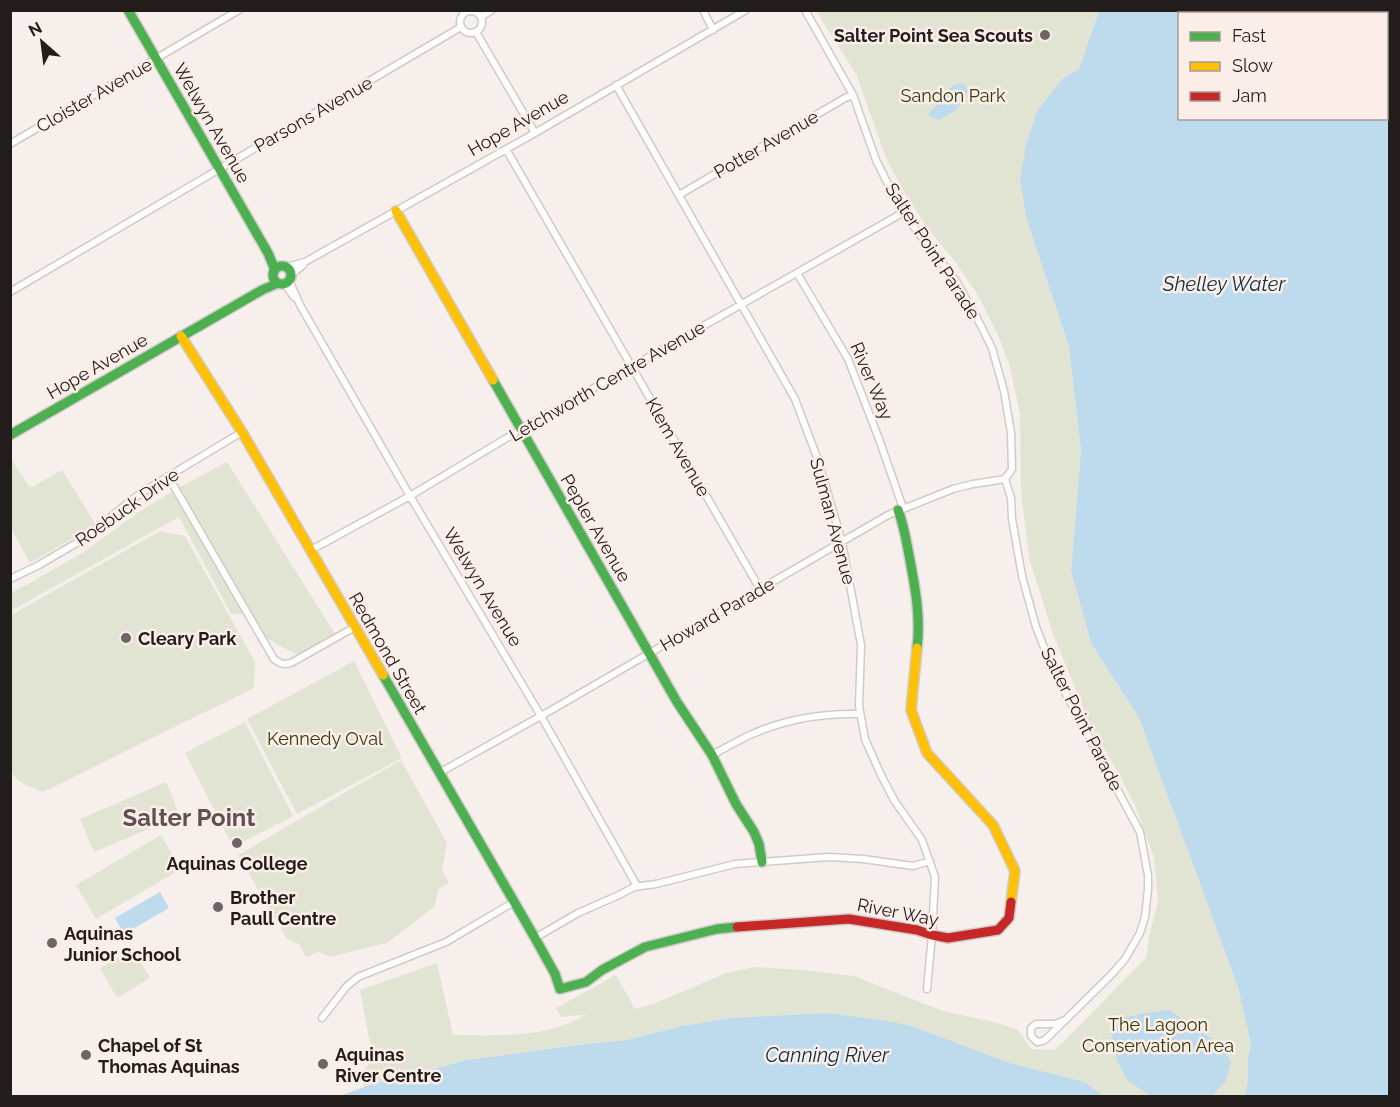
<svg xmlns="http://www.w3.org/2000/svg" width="1400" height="1107" font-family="Raleway,sans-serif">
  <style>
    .green { fill: #e2e4d3 }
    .water { fill: #bedaed; fill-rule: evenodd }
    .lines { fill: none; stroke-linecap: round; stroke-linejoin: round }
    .street-casing { stroke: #d1cbc8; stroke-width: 9 }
    .fast-casing { stroke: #d1cbc8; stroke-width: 12 }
    .slow-casing { stroke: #d1cbc8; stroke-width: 12 }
    .jam-casing { stroke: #d1cbc8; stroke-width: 12 }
    .street { stroke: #fefdfc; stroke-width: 6 }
    .fast { stroke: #4caf50; stroke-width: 9 }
    .slow { stroke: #ffc107; stroke-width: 9 }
    .jam { stroke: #c62828; stroke-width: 9 }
    .poi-dot { fill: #6d6664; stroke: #fbede8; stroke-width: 2 }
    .labels { text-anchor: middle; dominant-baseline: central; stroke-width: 5; stroke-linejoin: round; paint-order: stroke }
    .poi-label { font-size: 18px; font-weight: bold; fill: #221d1b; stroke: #fbede8; text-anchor: start }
    .street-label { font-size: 18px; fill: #221d1b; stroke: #fbede8 }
    .park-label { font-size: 18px; fill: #303c09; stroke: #fbede8 }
    .water-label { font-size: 20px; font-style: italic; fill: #0a2f43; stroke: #fbede8 }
    .district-label { font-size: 24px; font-weight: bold; fill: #5e524e; stroke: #fbede8 }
  </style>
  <rect width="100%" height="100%" fill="#f7efec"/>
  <!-- green -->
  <path class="green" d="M816,11H1099L1079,69L1063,77L1051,293L1069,347L1081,450L1071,571L1091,643L1139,718L1238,987L1251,1045L1248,1058V1079L1245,1096H1104L1085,1082L1010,1063L912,1026L826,1013L730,1018L682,1026L626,1040L577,1045L467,1060L364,1087L360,1075L373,1059L360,990L437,963L453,1035C497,1036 548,1038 587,1014L561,1017L556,1008L616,975L635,1009L651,1005L726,973L754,967L803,970L854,976L943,1011L998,1023L1018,1030L1031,1049L1054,1050L1064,1041L1146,958L1149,937L1158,902L1154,857L1136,808L1119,774L1090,724L1053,634L1029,558L1021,489L1020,414L1010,367L998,335L979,297L957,264L929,230L907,197L886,158L856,74Z
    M10,457L30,488L62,470L96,525L30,563L11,528Z
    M227,462L339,640L316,653L296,654L266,638L247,614H231L179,517L11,611V593L21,588L84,552L137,513L178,488Z
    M160,531L185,536L255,662L254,688L43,792C32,787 15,783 11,770V615Z
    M354,661L402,758L297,814L247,719Z
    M245,722L293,816L233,847L185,753Z
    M401,760L447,843L442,870L449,883L438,889L435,906L387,943L331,957L318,952L306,958L299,944L287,939L238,855Z
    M166,782L180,816L94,852L80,819Z
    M161,835L181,869L96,919L76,885Z
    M133,949L150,978L117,998L100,968Z"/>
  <!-- water -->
  <path class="water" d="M1099,11H1389V1096H1245L1248,1079V1058L1251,1045L1238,987L1139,718L1091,643L1071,571L1081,450L1069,347L1027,220L1020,179L1026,145L1037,111L1064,77L1079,69ZM1180,14H1386V118H1180Z
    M964,83L968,92L956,110L939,120L928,115L953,85Z
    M160,892L169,908L124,934L115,918Z
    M1169,1010L1221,1045L1231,1062L1226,1081L1212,1096H1151L1128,1081L1117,1061L1111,1032L1123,1018L1145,1013Z
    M826,1013L887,1021L912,1026L1010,1063L1085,1082L1104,1096H340L364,1087L467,1060L577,1045L626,1040L682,1026L730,1018Z"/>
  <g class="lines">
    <!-- street casing -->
    <g class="street-casing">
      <path id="street" d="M703,10L713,30
        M805,10L853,95L876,160L894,196L910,222L956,281L977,318L992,348L1004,391L1011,433L1012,469L1005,479L1011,498L1012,519L1022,576L1036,627L1052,668L1140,832L1148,875V889L1145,917L1140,933L1125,959L1111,975L1046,1039L1043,1041L1037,1042L1031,1036V1028L1036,1024H1055L1065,1020
        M460 22a11 11 0 1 1 22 0a11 11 0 1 1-22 0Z
        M481,17L492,10
        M476,32L535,133
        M616,85L795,399L818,460L842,542L861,645L859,706L865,739L881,775L894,800L922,840L935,877L932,935L927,989
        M10,144L239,10
        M506,149L760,589
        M679,195L845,98L853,95
        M286,267L305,262L535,133L746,10
        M797,273L848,359L879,439L903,508
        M290,276L303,265
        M289,280L300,305L410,496L541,716L637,886
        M284,283L294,297
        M10,292L461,27
        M168,476L274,659C280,664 284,665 291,663L355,627
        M311,550L410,496L520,430L904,212
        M10,579L39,565L85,538L130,501L149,488L242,432
        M712,755C725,748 737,741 750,735C785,719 822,713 860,714
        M439,773L548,712L888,515L953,489L973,484L1005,479
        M535,938L578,913L619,895L634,887L656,884L735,864L829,857L863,859L913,866L930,861
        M322,1018L346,987L358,977L446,942L514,902"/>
    </g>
    <!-- fast casing -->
    <g class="fast-casing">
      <path id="fast" d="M128,10L268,253L275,270
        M273 275a9 9 0 1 1 18 0a9 9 0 1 1-18 0Z
        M493,380L677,702L712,755L736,804L754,832L759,844L762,862
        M10,435L262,290L278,283
        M898,510C904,525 906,540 909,555C915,586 921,618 917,648
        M383,675L535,938L555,974L560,989L586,982L602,970L645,947L717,929L737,927"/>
    </g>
    <!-- slow casing -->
    <g class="slow-casing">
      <path id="slow" d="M396,211L493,380
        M181,336L242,432L383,675
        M917,648L911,710L927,753L993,825L1015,871L1011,902"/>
    </g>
    <!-- jam casing -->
    <g class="jam-casing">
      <path id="jam" d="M737,927L849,919L917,930L932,935L948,938L998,930L1009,918L1011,902"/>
    </g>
    <!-- street -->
    <use href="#street" class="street"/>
    <!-- fast -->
    <use href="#fast" class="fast"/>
    <!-- slow -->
    <use href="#slow" class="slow"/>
    <!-- jam -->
    <use href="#jam" class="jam"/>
  </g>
  <!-- markers -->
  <g class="poi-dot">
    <circle cx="1045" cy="35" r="6"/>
    <circle cx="126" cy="638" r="6"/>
    <circle cx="237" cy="843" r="6"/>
    <circle cx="218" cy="907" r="6"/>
    <circle cx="52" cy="943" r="6"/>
    <circle cx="86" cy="1055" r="6"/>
    <circle cx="323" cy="1064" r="6"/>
  </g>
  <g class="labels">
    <!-- poi labels -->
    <g class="poi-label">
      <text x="1033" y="35" text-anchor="end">Salter Point Sea Scouts</text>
      <text x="138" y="638">Cleary Park</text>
      <text x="237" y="863" text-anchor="middle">Aquinas College</text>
      <text x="230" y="897">Brother<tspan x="230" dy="21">Paull Centre</tspan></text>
      <text x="64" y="933">Aquinas<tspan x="64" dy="21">Junior School</tspan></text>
      <text x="98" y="1045">Chapel of St<tspan x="98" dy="21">Thomas Aquinas</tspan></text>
      <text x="335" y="1054">Aquinas<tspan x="335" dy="21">River Centre</tspan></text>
    </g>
    <!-- street labels -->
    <g class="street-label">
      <text transform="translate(94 95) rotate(-30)">Cloister Avenue</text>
      <text transform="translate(313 114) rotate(-30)">Parsons Avenue</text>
      <text transform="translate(212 123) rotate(60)">Welwyn Avenue</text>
      <text transform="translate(518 123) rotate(-30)">Hope Avenue</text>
      <text transform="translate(766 144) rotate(-30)">Potter Avenue</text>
      <text transform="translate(933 251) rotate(57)">Salter Point Parade</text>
      <text transform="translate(97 366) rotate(-30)">Hope Avenue</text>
      <text transform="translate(607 381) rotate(-30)">Letchworth Centre Avenue</text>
      <text transform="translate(872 381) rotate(67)">River Way</text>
      <text transform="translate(678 447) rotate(60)">Klem Avenue</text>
      <text transform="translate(127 507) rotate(-35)">Roebuck Drive</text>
      <text transform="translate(833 521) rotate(75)">Sulman Avenue</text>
      <text transform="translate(596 528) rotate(60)">Pepler Avenue</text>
      <text transform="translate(483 587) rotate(59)">Welwyn Avenue</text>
      <text transform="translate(717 614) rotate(-30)">Howard Parade</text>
      <text transform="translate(388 653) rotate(60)">Redmond Street</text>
      <text transform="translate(1082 719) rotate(63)">Salter Point Parade</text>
      <text transform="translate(898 912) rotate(11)">River Way</text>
    </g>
    <!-- park labels -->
    <g class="park-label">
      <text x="953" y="95">Sandon Park</text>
      <text x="325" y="738">Kennedy Oval</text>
      <text x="1158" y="1024">The Lagoon<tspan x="1158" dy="21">Conservation Area</tspan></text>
    </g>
    <!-- water labels -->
    <g class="water-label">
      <text x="1224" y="284">Shelley Water</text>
      <text x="827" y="1055">Canning River</text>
    </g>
    <!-- district labels -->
    <g class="district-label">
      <text x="189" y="817">Salter Point</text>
    </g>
  </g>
  <!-- border -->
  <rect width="1400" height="1107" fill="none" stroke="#221d1b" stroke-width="24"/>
  <!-- legend -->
  <rect x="1178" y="12" width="210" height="108" fill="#fbede8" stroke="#a49a96" stroke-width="1.5"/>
  <rect x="1190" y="32" width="30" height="9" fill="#4caf50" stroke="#a49a96" stroke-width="1.5"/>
  <text x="1232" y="42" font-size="18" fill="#221d1b">Fast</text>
  <rect x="1190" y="62" width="30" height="9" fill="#ffc107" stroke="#a49a96" stroke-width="1.5"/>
  <text x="1232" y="72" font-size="18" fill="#221d1b">Slow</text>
  <rect x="1190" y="92" width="30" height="9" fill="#c62828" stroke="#a49a96" stroke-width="1.5"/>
  <text x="1232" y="102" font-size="18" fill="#221d1b">Jam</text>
  <!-- north arrow -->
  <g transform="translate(42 42) rotate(332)" stroke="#fbede8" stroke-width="4.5" paint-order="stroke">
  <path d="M0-4.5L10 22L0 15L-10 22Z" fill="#221d1b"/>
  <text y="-9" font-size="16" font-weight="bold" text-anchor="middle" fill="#221d1b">N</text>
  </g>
</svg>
